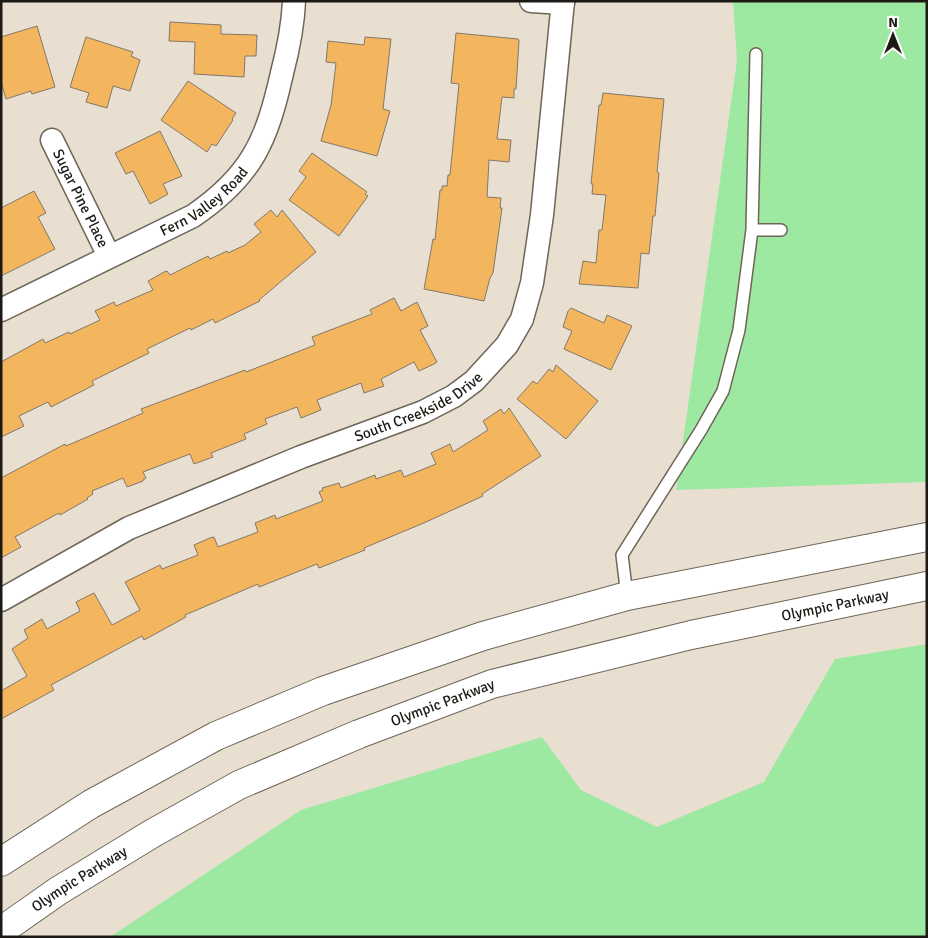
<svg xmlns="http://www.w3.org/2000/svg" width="928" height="938" font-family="Signika,sans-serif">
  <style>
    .green { fill: #9de9a2 }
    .building { fill: #f3b55d; stroke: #82786b }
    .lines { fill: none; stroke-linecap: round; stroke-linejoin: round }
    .lane-casing { stroke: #6e6558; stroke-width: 14 }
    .street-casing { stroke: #6e6558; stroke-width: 25 }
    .secondary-casing { stroke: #6e6558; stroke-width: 30 }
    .lane { stroke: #fff; stroke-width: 11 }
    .street { stroke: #fff; stroke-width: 22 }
    .secondary { stroke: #fff; stroke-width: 28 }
    .labels { text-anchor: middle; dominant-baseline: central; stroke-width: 5; stroke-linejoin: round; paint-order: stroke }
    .street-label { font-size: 15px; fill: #1d1914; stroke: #fff }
  </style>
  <rect width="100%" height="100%" fill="#e9dfd0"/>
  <!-- green -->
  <path class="green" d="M733,1H927V482L676,490L737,61Z
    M927,644V937H110L301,810L542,737L581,790L657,827L764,782L835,659Z"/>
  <!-- building -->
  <path class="building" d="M170,22L221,25V34L257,35L256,56H245L244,77L194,74L195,42L169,41Z
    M37,26L55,87L32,94L31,91L6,99L1,82V37Z
    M456,33L518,39L519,41L516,89H514V98L502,97L497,139L511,140L509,162L489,160L487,197L501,198L500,208H502L493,273L490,278L484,301L424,289L433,239L435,240L440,190H442V186H447L448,175H450L459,84L451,83Z
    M86,37L133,52L131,56L140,60L130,91L113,86L107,108L86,102L89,93L70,87Z
    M365,37L391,39L383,109L390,111L377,156L321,141L331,105L336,63L326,62L328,41L364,45Z
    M188,81L236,113L232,119L233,120L216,146L212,144L207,152L161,120Z
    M603,93L664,99L657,172L659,173L655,216H653L649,254L641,253L638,288L579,284L583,261L596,263L599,230H602L606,195L592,194L593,184H591L599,105H601Z
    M160,131L182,176L163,184L168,194L150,204L133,171L126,174L115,153Z
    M312,153L367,192L365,194L368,196L339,236L289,200L306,177L299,171Z
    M34,191L46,213L38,217L55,249L1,276V208Z
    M271,210L277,217L282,210L316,252L259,300L260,301L215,323L213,319L191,330L190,328L147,349L149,353L92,381L94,385L51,407L48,402L19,416L24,426L1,437V362L43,339L45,343L69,332L70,334L100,320L95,311L114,302L116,306L153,290L148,281L164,272L167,271L170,275L208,256L210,259L227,251L228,253L245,245L261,232L254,224Z
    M394,298L401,311L417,302L428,326L420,330L437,362L434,364L419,371L414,362L381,379L384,386L364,393L361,383L317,400L321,410L301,418L297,407L265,419L267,424L244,434L246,439L211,453L213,457L194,464L190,454L143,472L146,478L143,480V481L127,487L123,478L92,491L93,494L87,498L88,499L60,515L59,513L15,537L21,547L1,558V478L65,444L66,446L143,413L141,409L245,370L246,372L315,345L312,337L372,314L370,310Z
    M571,308L604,323L607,315L632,326L611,370L564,349L572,331L563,327L568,311Z
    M556,365L598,401L566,439L517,399L533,381L537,384L549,369L553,372Z
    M509,408L541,456L482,494L483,496L426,522L364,548L365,550L319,568L317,564L259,587L258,584L185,615L186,617L144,640L142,636L51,685L54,690L1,719V691L27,676L12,649L28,638L24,630L42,619L47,629L80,611L76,602L94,593L112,625L140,610L125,582L160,565L162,569L198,555L194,545L210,538L214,537L218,547L258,532L255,523L275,515L276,519L323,501L319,492L323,490L322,488L339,483L341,488L375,475L376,479L401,470L404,477L436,464L431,453L450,444L453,452L488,430L483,421L501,409L504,414Z"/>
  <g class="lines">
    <!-- lane casing -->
    <g class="lane-casing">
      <path id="lane" d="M752,230H781
        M627,596L622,555L701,430L723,391L739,330L752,230L756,54"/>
    </g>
    <!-- street casing -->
    <g class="street-casing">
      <g id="street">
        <path d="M531,1L563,3"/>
        <path id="s1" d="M52,140L109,256"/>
        <path id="s2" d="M1,310L193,216C252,176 267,140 282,73C288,50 293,26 294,1"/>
        <path id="s3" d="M1,600L129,528L301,457L423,412L454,396L474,381L507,345L522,319L532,283L542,215L563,1"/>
      </g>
    </g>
    <!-- secondary casing -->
    <g class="secondary-casing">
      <g id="secondary">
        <path d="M1,862L91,804L216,736L323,691L483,636L627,596L927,537"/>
        <path id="s4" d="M1,931L58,891L153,833L239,785L359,734L492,684L691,635L927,586"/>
      </g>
    </g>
    <!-- lane -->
    <use href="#lane" class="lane"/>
    <!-- street -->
    <use href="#street" class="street"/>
    <!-- secondary -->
    <use href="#secondary" class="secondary"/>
  </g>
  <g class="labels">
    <!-- street labels -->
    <g class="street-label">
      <text stroke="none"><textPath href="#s1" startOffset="65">Sugar Pine Place</textPath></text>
      <text stroke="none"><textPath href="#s2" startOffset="231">Fern Valley Road</textPath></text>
      <text stroke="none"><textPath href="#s3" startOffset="461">South Creekside Drive</textPath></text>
      <text stroke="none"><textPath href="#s4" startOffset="904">Olympic Parkway</textPath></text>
      <text stroke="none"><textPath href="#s4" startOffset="499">Olympic Parkway</textPath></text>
      <text stroke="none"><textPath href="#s4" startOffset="94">Olympic Parkway</textPath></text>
    </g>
  </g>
  <!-- border -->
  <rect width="928" height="938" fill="none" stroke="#1d1914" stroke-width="5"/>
  <!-- north arrow -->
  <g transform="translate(893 35)" stroke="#ffffff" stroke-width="4" paint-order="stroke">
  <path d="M0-4L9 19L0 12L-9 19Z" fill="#1d1914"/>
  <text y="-8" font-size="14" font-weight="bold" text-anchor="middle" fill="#1d1914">N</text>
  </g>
</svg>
